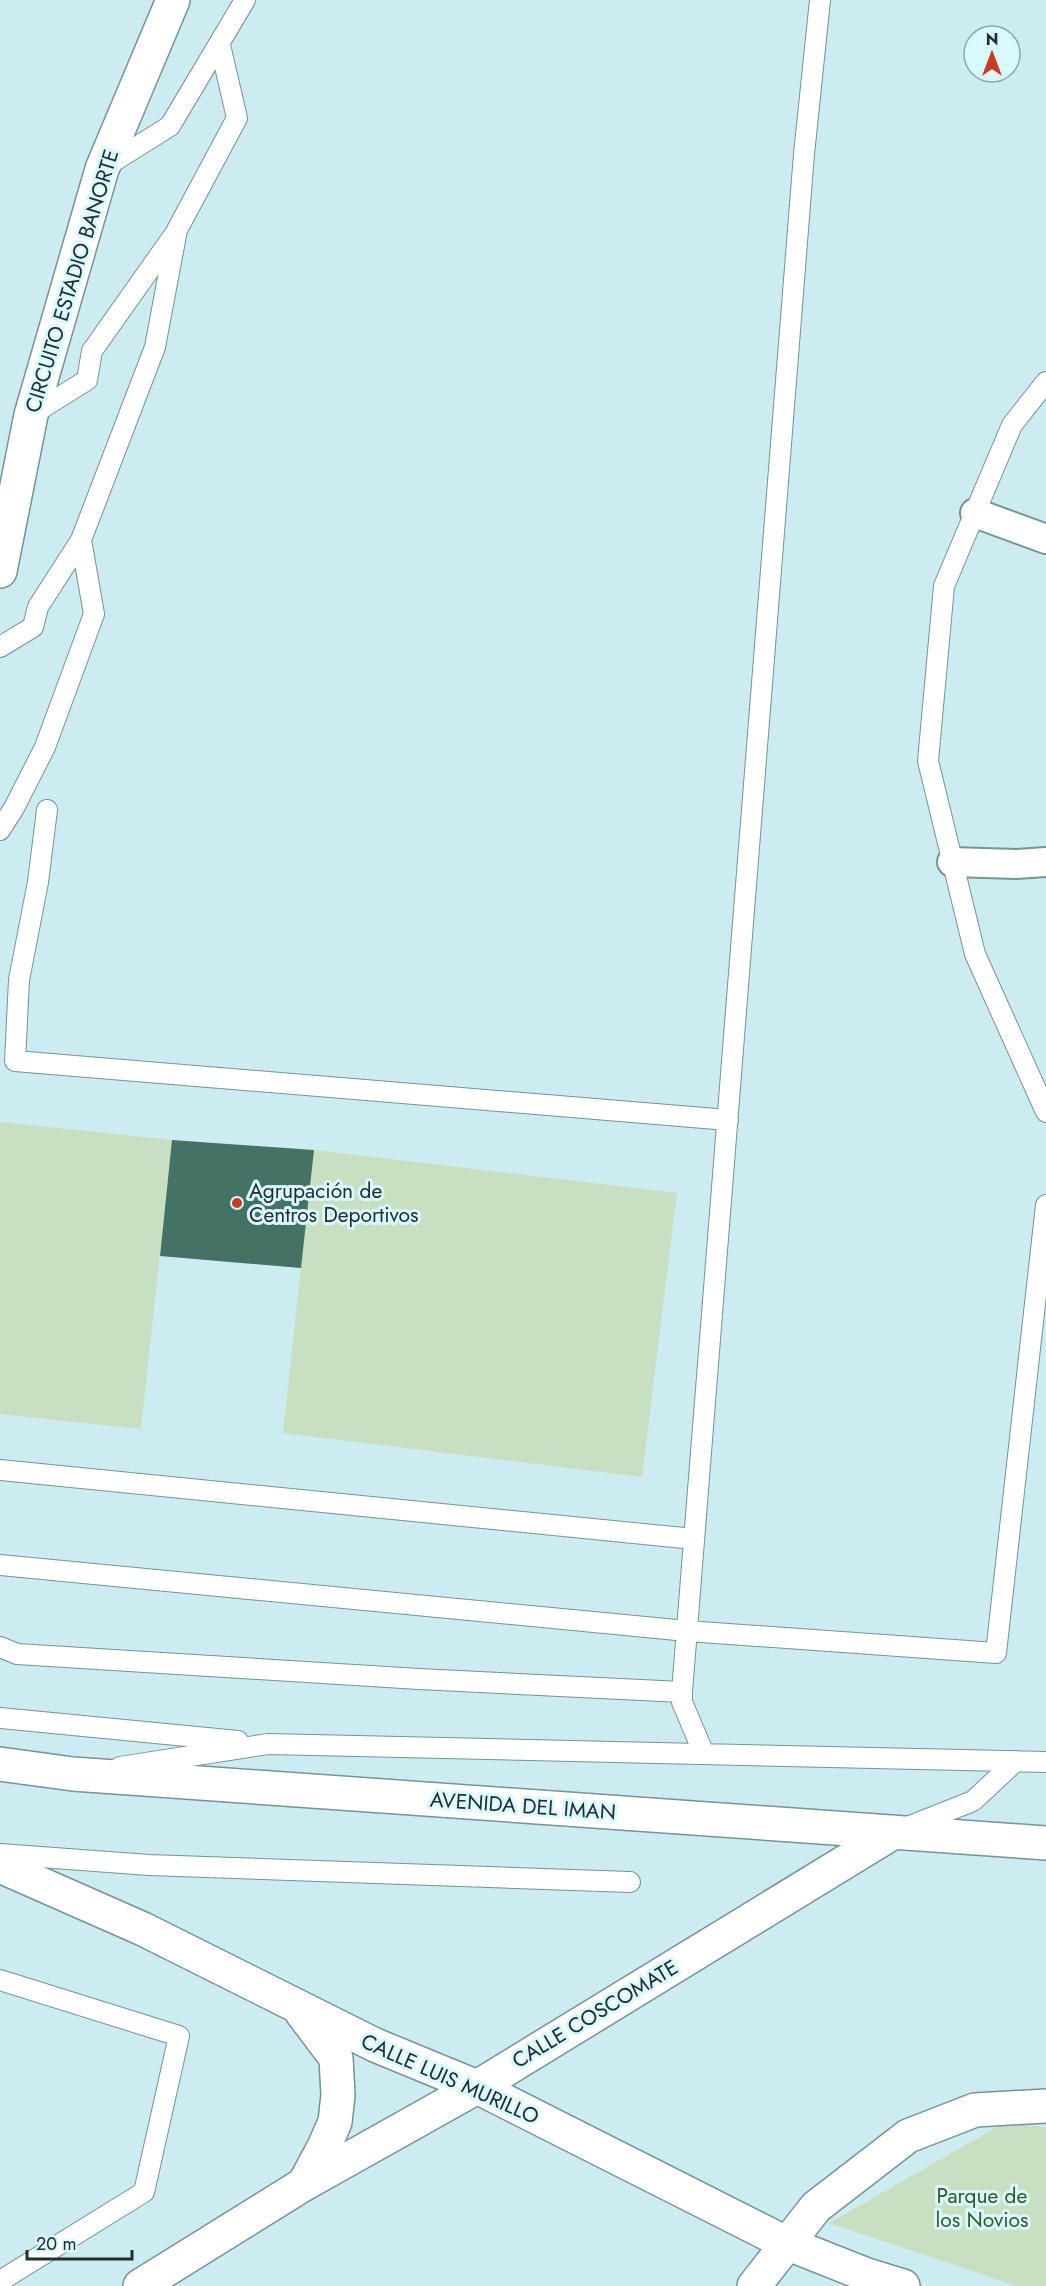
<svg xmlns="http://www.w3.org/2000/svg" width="1046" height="2286" font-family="Jost,sans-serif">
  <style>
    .green { fill: #c8dfc1 }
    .building { fill: #447365 }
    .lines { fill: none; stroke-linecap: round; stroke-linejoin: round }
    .service-casing { stroke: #759398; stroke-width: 22 }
    .pedestrian-casing { stroke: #759398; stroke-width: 32 }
    .minor-casing { stroke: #759398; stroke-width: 36 }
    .tertiary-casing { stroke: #759398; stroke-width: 36 }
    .secondary-casing { stroke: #759398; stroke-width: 36 }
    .service { stroke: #fff; stroke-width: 20 }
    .pedestrian { stroke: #fff; stroke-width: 28 }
    .minor { stroke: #fff; stroke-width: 33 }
    .tertiary { stroke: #fff; stroke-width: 33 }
    .secondary { stroke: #fff; stroke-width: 33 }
    .poi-dot { fill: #c73c20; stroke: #d9f9fe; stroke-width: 2 }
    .labels { text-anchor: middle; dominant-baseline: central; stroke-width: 6; stroke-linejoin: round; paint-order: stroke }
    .street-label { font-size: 21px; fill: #212d2f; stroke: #d9f9fe }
    .poi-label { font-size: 21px; fill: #212d2f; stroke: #d9f9fe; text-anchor: start }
    .park-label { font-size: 21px; fill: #345827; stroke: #d9f9fe }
  </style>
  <rect width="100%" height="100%" fill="#ccecf1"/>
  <!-- green -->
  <path class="green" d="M0,1122L172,1140L141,1429L0,1414Z
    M314,1150L677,1193L642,1477L283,1433Z
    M1004,2123L1046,2127V2286H1016L829,2223Z"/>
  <!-- building -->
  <path class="building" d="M172,1140L314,1150L301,1268L160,1256Z"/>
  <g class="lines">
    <!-- service casing -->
    <g class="service-casing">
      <path id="service" d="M103,168L170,126L245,0
        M1046,382L1012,425L944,586L928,761L975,954L1046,1112
        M31,415L87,380L92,351L174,235
        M0,647L33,627L38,607L81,540
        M47,810L38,882L19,980L15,1061L728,1120
        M0,830L14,808L45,747L94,614L81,540L155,347L177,230L237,118L220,45
        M0,1470L694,1539
        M0,1565L687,1631L996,1653L1046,1205
        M0,1647L17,1654L419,1679L682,1692
        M0,1718L238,1741
        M704,1754L682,1702V1692L804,154L820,0
        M120,1767L268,1744L1046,1762
        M905,1828L973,1801L1016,1761
        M0,1854L149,1865L630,1882
        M0,1980L179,2036L144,2192L0,2281"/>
    </g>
    <!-- pedestrian casing -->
    <g class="pedestrian-casing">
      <path id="pedestrian" d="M975,513L1046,539
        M952,862L1016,864L1046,862"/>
    </g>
    <!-- minor casing -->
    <g class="minor-casing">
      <path id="minor" d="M0,1764L73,1774L1046,1843
        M140,2286L304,2184L477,2087L894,1832
        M754,2286L816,2207L908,2136L975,2110L1046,2106"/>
    </g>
    <!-- tertiary casing -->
    <g class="tertiary-casing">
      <path id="tertiary" d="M0,1866L143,1929L375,2045L477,2087L786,2243L867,2275L903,2286
        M302,2013L336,2058L338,2095L335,2122L324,2147L304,2184"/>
    </g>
    <!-- secondary casing -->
    <g class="secondary-casing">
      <path id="secondary" d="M0,571L31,415L102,169L173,0"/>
    </g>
    <!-- service -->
    <use href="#service" class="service"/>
    <!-- pedestrian -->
    <use href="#pedestrian" class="pedestrian"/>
    <!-- minor -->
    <use href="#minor" class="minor"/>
    <!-- tertiary -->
    <use href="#tertiary" class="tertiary"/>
    <!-- secondary -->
    <use href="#secondary" class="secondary"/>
  </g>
  <!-- markers -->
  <circle class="poi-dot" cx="237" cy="1203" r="6"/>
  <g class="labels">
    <!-- street labels -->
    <g class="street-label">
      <text transform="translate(72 281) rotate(-73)">CIRCUITO ESTADIO BANORTE</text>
      <text transform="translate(523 1806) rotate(4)">AVENIDA DEL IMAN</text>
      <text transform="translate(595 2014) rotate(-31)">CALLE COSCOMATE</text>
      <text transform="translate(450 2079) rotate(24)">CALLE LUIS MURILLO</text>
    </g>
    <!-- poi labels -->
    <g class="poi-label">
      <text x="249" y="1191">Agrupación de<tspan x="249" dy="24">Centros Deportivos</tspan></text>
    </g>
    <!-- park labels -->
    <g class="park-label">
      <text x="982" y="2196">Parque de<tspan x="982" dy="24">los Novios</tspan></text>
    </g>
  </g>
  <!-- north arrow -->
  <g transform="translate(992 54)"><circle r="28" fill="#d9f9fe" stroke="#8fa7ab" stroke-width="1.5"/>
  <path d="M0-4.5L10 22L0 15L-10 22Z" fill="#c73c20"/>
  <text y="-9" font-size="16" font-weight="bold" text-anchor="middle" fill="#212d2f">N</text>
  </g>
  <!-- scale -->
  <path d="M27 2250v9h105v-9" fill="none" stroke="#212d2f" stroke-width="3"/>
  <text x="36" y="2250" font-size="18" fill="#212d2f" stroke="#d9f9fe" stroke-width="4.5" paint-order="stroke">20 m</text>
</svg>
